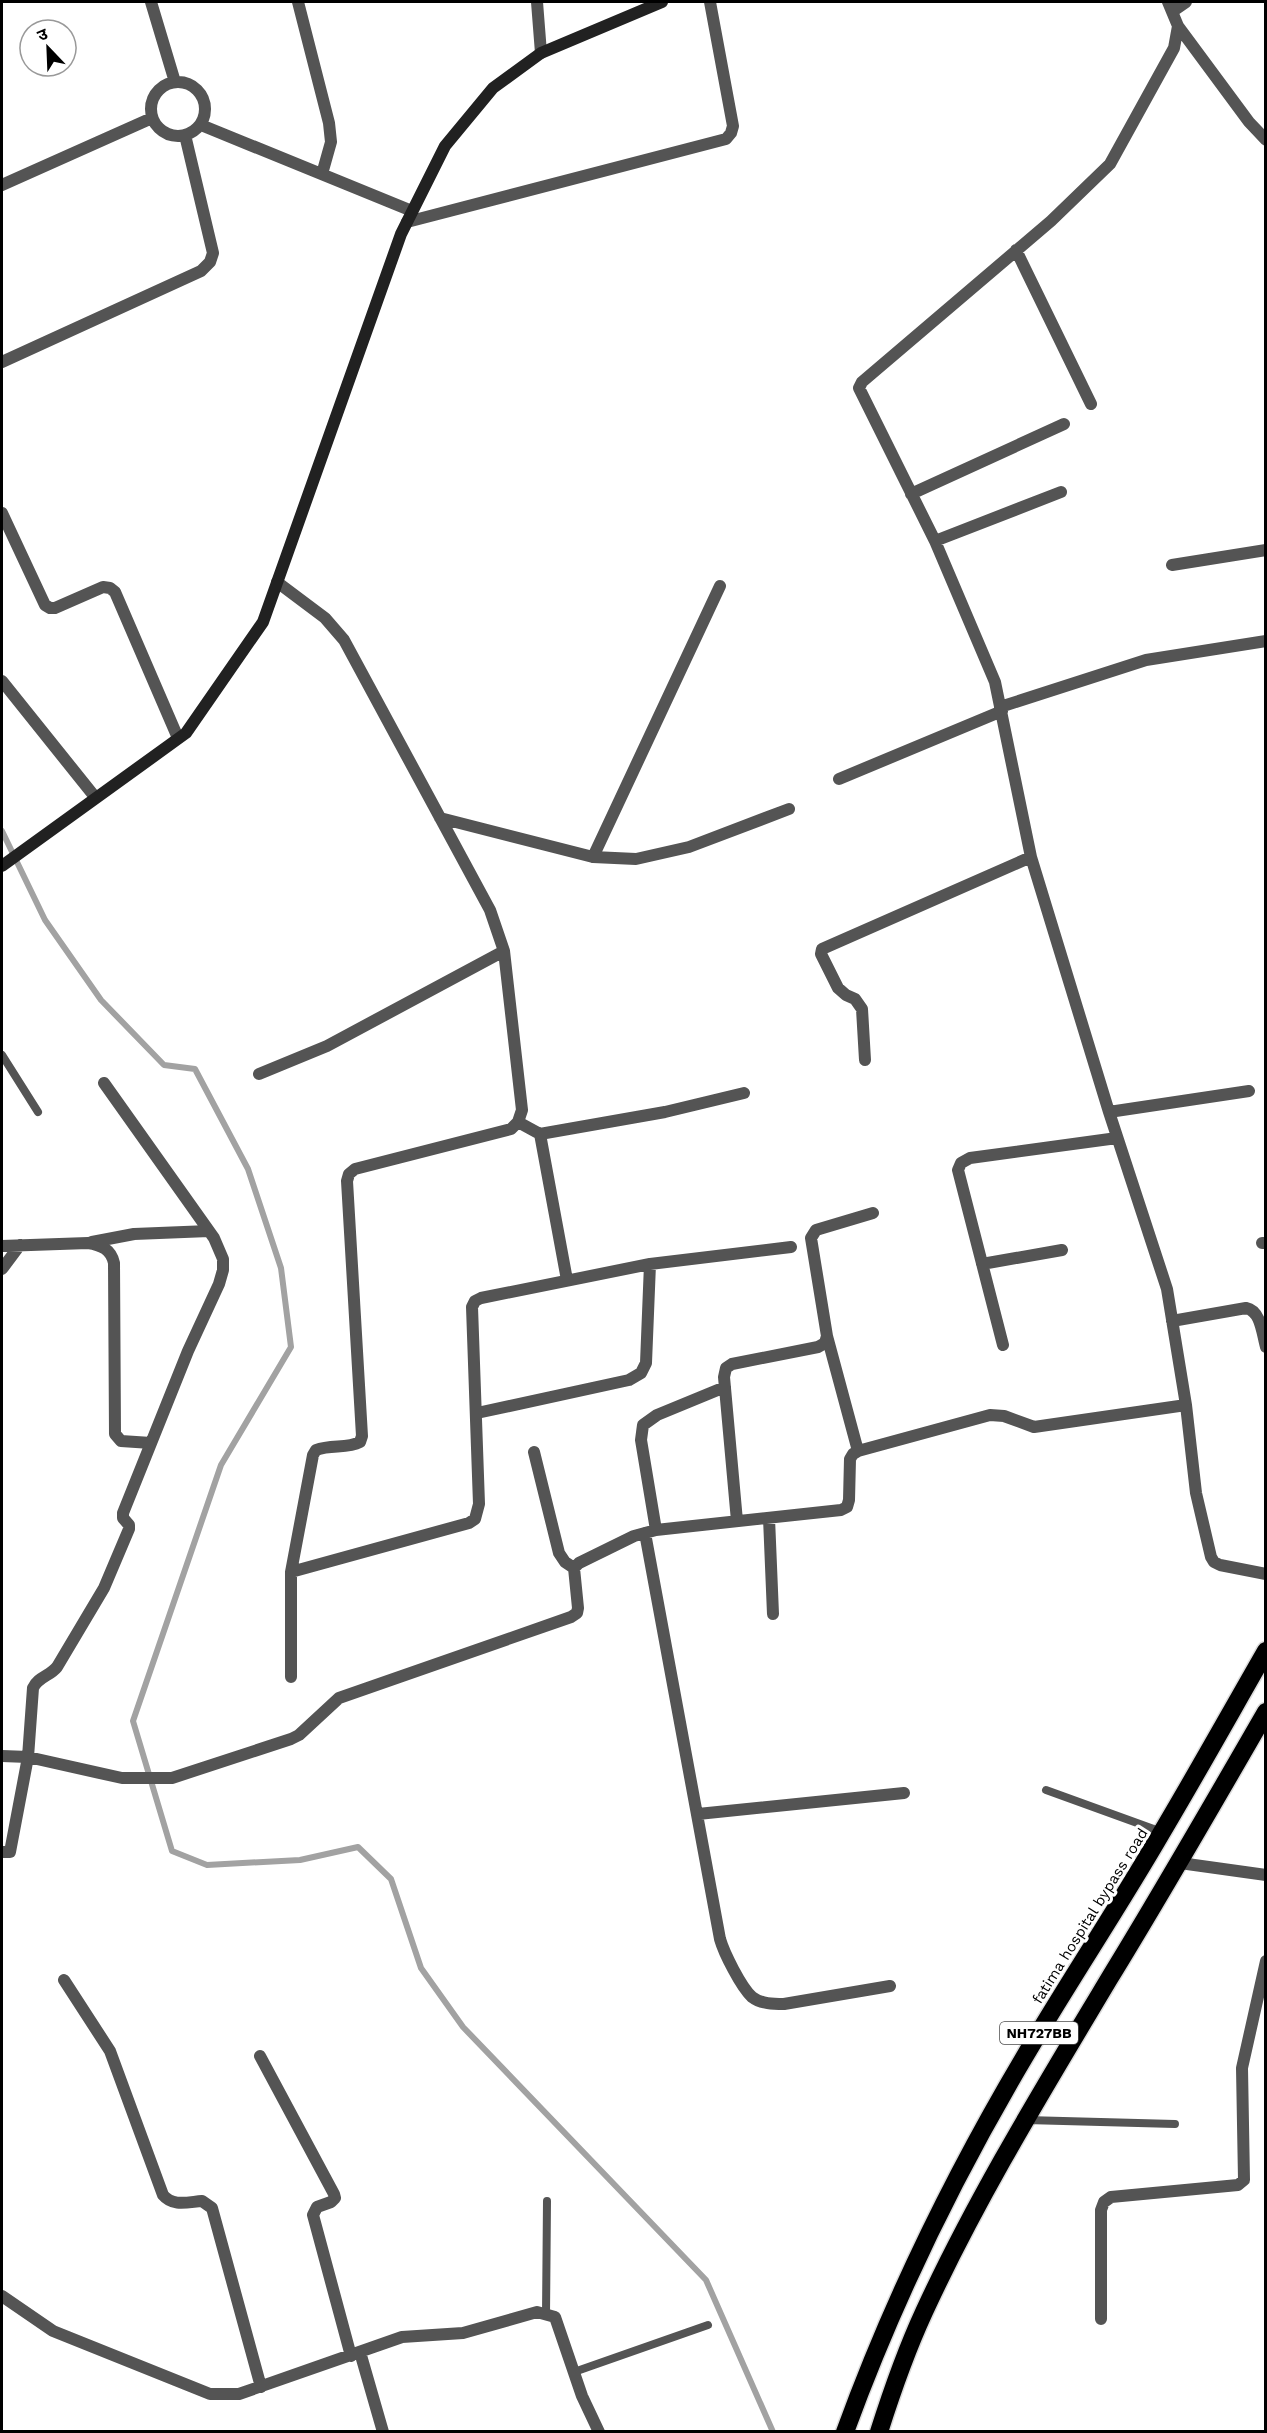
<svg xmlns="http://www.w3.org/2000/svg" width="1267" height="2433" font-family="'Work Sans','Noto Sans Devanagari',sans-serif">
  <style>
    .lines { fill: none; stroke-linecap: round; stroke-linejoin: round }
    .stream { stroke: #a2a2a2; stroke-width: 6 }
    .highway-casing { stroke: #dbdbdb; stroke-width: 21 }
    .lane { stroke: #545454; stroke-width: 8 }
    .street { stroke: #545454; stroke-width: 12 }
    .secondary { stroke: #212121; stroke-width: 12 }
    .highway { stroke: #000; stroke-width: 18 }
    .labels { text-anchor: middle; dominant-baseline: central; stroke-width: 6; stroke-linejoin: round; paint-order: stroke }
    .shield { fill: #fff; stroke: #4c4c4c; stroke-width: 1.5 }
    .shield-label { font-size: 14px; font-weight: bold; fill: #000 }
    .street-label { font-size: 15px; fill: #000; stroke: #fff }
  </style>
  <rect width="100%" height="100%" fill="#fff"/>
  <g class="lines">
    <!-- stream -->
    <path class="stream" d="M2,831L45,920L101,1000L164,1065L195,1069L248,1169L281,1268L291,1347L221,1465L133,1721L172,1851L207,1865L300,1860L358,1847L391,1879L421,1968L463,2027L706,2280L773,2432"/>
    <!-- highway casing -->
    <g class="highway-casing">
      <path id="highway" d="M845,2432C892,2303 955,2174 1025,2056C1069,1981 1118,1908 1162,1832C1197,1773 1231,1712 1266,1651
        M879,2432C892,2391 906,2351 924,2312C977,2197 1044,2088 1109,1979C1163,1891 1214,1802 1266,1712"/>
    </g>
    <!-- lane -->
    <path class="lane" d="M2,1055L38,1112
      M1046,1790L1162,1832
      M1026,2120L1175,2124
      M546,2315L547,2201
      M574,2372L708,2325"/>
    <!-- street -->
    <path class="street" d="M151,2L175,82
      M298,2L329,123L331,142L322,174
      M537,2L541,53
      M1168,2L1178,26L1174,48L1110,164L1051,221L862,382L859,388L935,541L995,682L1031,857L1109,1112L1167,1289L1186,1405L1196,1493L1211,1557L1214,1562L1220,1565L1266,1574
      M1173,11L1186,2
      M1178,26L1249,122L1266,140
      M151 109a27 27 0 1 1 54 0a27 27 0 1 1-54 0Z
      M201,125L412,211
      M2,185L152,118
      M407,222L726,139L731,133L733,126L710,2
      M1016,250L1091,404
      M2,362L201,271L210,262L213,253L185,135
      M911,494L1064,424
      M2,513L45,605L50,608H55L103,587L110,588L115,592L178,738
      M935,541L1061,492
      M1172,565L1266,550
      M277,582L325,618L344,640L490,910L504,951L522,1110L518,1122L511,1129L355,1169L349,1174L347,1181L362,1436L360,1442C347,1449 331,1444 316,1450L313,1455L291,1572V1677
      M2,681L95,797
      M1000,707L1146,660L1266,641
      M839,779L1002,711
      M440,818L593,857L636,859L689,847L789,809
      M593,857L720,586
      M865,1060L862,1009L855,999L846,995L838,988L821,954L822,949L1031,857
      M259,1074L327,1046L504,951
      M1109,1112L1249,1091
      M518,1122L540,1134L567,1280
      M540,1134L665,1112L744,1093
      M92,1242L134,1234L209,1231
      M1262,1243H1266
      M2,1246L88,1243C101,1245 111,1249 114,1263L115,1434L121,1441L151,1443
      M982,1264L1062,1250
      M2,1269L20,1245
      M1172,1321L1246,1308C1261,1311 1262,1333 1266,1347
      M827,1336L858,1451
      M1003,1345L958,1170L961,1163L970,1158L1117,1138
      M477,1413L629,1380L641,1373L646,1363L650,1264
      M534,1452L559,1553L565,1562L574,1568
      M769,1518L773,1614
      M737,1521L724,1377L726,1368L732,1364L818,1347L825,1343L827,1336L811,1238L816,1230L873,1213
      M656,1530L641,1440L643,1425L657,1415L725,1387
      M645,1533L720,1939C724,1953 741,1987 752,1997C761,2004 774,2004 784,2004L890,1986
      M291,1572L469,1523L475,1519L479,1504L472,1307L475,1301L481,1298L650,1264L791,1247
      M2,1756L28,1757L33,1688C38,1677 50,1676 57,1667L104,1588L129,1529V1525L123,1518V1513L188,1351L219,1284L223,1270V1259L214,1238L104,1083
      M698,1814L904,1793
      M2,1852H10L28,1757L122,1778H172L291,1739L299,1735L339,1698L571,1617L577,1613L578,1608L574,1568L579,1563L634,1536L656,1530L841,1510L847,1507L849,1500L850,1459L853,1454L858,1451L990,1415L1004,1416L1034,1427L1186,1405
      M1180,1863L1266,1875
      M64,1980L110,2051L163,2195C173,2207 188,2202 202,2201L212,2208L261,2387
      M260,2056L334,2194L335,2198L331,2202L317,2207L313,2215L351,2356
      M2,2296L53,2331L210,2394H239L402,2337L463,2333L537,2312L555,2317L582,2396L599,2432
      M1101,2319V2210L1104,2202L1111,2197L1238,2185L1244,2180L1242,2068L1266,1961
      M360,2352L383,2432"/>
    <!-- secondary -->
    <path class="secondary" d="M2,866L186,733L263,622L401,234L445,146L493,88L541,53L662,2"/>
    <!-- highway -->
    <use href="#highway" class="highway"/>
  </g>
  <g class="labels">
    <!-- shield labels -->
    <rect class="shield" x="1000" y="2022" width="78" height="22" rx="4.5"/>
    <g class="shield-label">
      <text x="1039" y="2033">NH727BB</text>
    </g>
    <!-- street labels -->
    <g class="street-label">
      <text transform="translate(1090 1916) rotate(-58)">fatima hospital bypass road</text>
    </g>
  </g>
  <!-- border -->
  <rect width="1267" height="2433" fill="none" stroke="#000000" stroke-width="6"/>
  <!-- north arrow -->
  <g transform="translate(48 48) rotate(337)"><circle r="28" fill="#ffffff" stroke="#999999" stroke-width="1.5"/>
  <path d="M0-4.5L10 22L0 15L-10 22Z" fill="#000000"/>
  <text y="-9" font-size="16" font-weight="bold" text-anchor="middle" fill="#000000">उ</text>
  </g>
</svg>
